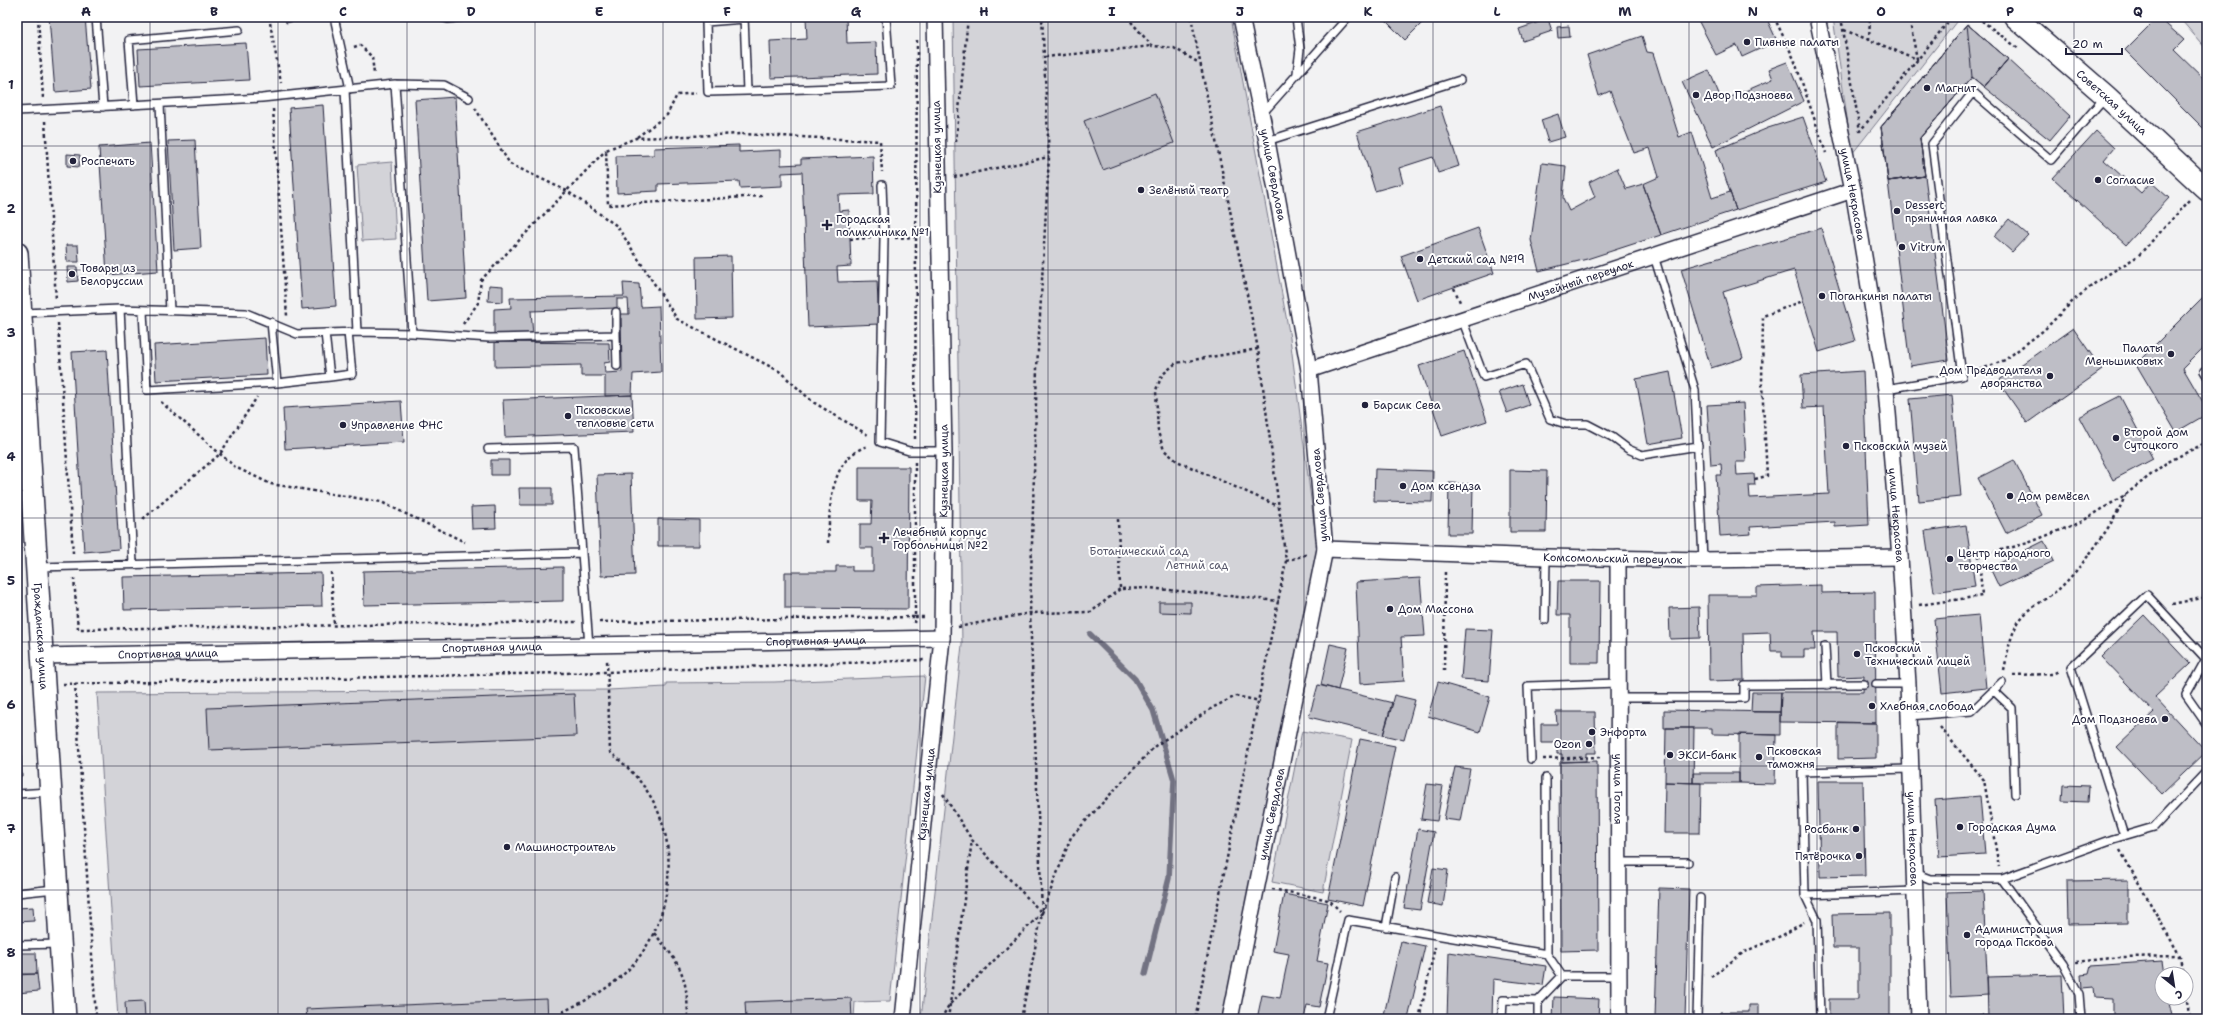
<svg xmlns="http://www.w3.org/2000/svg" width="2224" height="1036" font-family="'Shantell Sans',sans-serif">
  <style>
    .green { fill: #d3d3d8; stroke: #7a7a8a }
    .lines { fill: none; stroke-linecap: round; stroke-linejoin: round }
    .stream { stroke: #727282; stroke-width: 5.5 }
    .building { fill: #bebec6; stroke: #22223b }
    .lane-casing { stroke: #22223b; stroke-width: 10 }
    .street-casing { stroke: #22223b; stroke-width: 18 }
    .secondary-casing { stroke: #22223b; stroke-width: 24 }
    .path { stroke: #22223b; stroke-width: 2.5; stroke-dasharray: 3 3; stroke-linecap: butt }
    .lane { stroke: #fff; stroke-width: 7 }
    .street { stroke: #fff; stroke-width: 15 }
    .secondary { stroke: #fff; stroke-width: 21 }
    .grid { fill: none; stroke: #22223b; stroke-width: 1; stroke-opacity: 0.55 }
    .poi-dot { fill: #22223b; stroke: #fff; stroke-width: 1.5 }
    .labels { text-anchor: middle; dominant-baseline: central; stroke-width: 4; stroke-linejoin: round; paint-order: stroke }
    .poi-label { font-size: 11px; fill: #22223b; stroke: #fff; text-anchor: start }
    .street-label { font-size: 11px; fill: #22223b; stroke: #fff }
    .park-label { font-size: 11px; fill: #57576a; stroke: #fff }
    .neatline { fill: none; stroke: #22223b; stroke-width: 1.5 }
    .grid-label { font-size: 13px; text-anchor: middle; font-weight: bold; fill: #22223b }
  </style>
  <rect width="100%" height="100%" fill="#f2f2f3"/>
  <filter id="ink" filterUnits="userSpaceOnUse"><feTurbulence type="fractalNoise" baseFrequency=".025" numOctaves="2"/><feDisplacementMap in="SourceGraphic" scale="8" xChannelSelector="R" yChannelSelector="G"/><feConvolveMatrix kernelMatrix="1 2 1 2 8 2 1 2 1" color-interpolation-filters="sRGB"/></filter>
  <g filter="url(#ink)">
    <!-- green -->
    <path class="green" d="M953,17H1231L1290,338L1317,545L1314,576L1228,1019H921L962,645Z
      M1833,17H1960L1852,154Z
      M2187,17H2207V50L2182,21Z
      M392,162L396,239L362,241L357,165Z
      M925,676L890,1001L855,1002L854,1019H118L97,693L609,690L666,687V683L774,682Z
      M1302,731L1352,740L1323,892L1272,882Z"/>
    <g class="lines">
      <!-- stream -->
      <path class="stream" d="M1090,634L1135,679L1153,710L1174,780L1169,878L1145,974"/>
    </g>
    <!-- building -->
    <path class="building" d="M49,17H85L91,89L55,92Z
      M285,17H311L286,23Z
      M806,17H846L847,43L876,42L877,74L771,78L770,41L807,39Z
      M1382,17H1428L1405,40Z
      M1702,17H1766L1777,41L1742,57L1737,45L1716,55L1699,22Z
      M2158,17L2184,40L2174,50L2207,82V132L2125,50Z
      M1548,19L1552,31L1523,41L1519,29Z
      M1967,24L2008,59L1984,87L1972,77L1920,138L1925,176L1888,181L1881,127Z
      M1967,24L2008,59L1984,87L1972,77L1920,138L1925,176L1888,181L1881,127Z
      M1967,24L1972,77L1920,138L1925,176L1888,181L1881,127Z
      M1569,26L1570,37L1558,38L1557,27Z
      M1642,36L1647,52L1653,53L1679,137L1692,132L1712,198L1730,192L1736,210L1661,235L1643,184L1659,177L1650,148L1634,153L1610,91L1599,96L1587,55Z
      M246,43L249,80L140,86L138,49Z
      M2008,59L2070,116L2050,140L1984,87Z
      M1787,62L1804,101L1713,147L1682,82L1709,70L1722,101L1773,79L1769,69Z
      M1155,93L1174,143L1103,170L1084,121Z
      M455,97L466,298L427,301L415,100Z
      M323,105L336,306L302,309L289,108Z
      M1440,106L1459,166L1438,173L1433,157L1399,168L1403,183L1375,191L1357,132Z
      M1558,114L1565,137L1548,142L1541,120Z
      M1803,117L1826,182L1736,210L1716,150L1768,128Z
      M2096,131L2114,148L2104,160L2141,193L2151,182L2169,198L2126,245L2053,178Z
      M195,140L201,248L174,250L168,141Z
      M150,143L158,271L107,275L99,147Z
      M739,145V152L781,150V165L801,164V159L873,156L874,194L838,195L839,211L849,210L851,266L837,267L838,282L877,281L879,324L808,327L802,172L782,173V186L740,188L739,181L658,184V191L617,193L616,156L654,155V148Z
      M67,154L80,155L79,167L67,166Z
      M1542,163L1566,166L1563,198L1569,211L1595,197L1589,182L1617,168L1626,189L1643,184L1661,235L1587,259L1539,271L1531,240Z
      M1925,176L1949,360L1910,366L1888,181Z
      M2009,219L2028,235L2012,252L1994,236Z
      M1478,228L1494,273L1417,300L1401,256Z
      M1821,228L1855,341L1819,352L1794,270L1723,292L1743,358L1711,368L1681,269Z
      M66,245H78L79,262H67Z
      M731,256L732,318L697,319L696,257Z
      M67,267H77L78,281L68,282Z
      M623,283L639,284L641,307L659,306L661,372L633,374L632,395L605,396V376H581V365L495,367V342L609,343L610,362L604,363L605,373L622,372L621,314H629L628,299H617V308L531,311L533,335H494V309L511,308L510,298L624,296Z
      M489,285L503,286V302L488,301Z
      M2207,293V344L2183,368L2207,409V414L2176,432L2136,364Z
      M2073,328L2102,370L2027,423L1998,381Z
      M265,338L267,375L156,381L154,345Z
      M107,350L119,549L84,552L72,352Z
      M1464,351L1487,421L1442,436L1419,366Z
      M1863,371L1869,525L1835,527V522L1750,527L1751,534L1720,536L1716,475H1722L1721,464L1711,465L1707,405L1743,403L1746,462H1736L1737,475L1754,474L1755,485H1749L1750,498L1829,494L1824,407L1803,408L1801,375Z
      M1670,372L1682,438L1648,444L1636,379Z
      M1522,384L1529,405L1507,413L1499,392Z
      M632,395L634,432L505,437L503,400Z
      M1952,395L1961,497L1919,501L1910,399Z
      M2120,396L2153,459L2113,480L2079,417Z
      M401,401L404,442L285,449L283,408Z
      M491,460H509V475H491Z
      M2014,460L2042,515L2006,533L1978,478Z
      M859,467H909L908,609L785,608V572H836V566H852V571H873V548H860V524H871L872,501H859Z
      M1375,469L1433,471L1432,502L1374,501Z
      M1510,470L1547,471L1546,532H1510Z
      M631,474L635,575L601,576L597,475Z
      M1449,483L1473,484L1472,534H1448Z
      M519,488H552V505H520Z
      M495,506L496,528L472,529L471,507Z
      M658,519L699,520V546H658Z
      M1966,525L1975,586L1934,592L1925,531Z
      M2044,541L2054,561L1999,587L1990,568Z
      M563,567V601L364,605L363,571Z
      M321,573L322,606L124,610L123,577Z
      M1420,578L1425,636L1401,637L1404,681L1360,684L1356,582Z
      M1558,581H1600L1599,663H1570V615H1557Z
      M1821,585V593L1875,592L1876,723L1780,722L1781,692H1863L1864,676L1838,677L1837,632H1814L1815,650H1804V657H1782V651H1771L1770,632L1743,633L1744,680L1709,681L1708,595H1757V587Z
      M1159,602H1191V613L1159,612Z
      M1699,607L1700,638L1670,639L1669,608Z
      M1979,615L1986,688L1942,693L1934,619Z
      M2144,615L2190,664L2155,697L2206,752L2162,794L2117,747L2154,712L2101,657Z
      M1465,629L1493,630L1489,681L1461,679Z
      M1330,644L1348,648L1338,690L1321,685Z
      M1438,682L1490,697L1480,732L1428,716Z
      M1318,685L1393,703L1383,735L1309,717Z
      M1752,692H1781L1780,712H1751Z
      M574,694L576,736L209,750L207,708Z
      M1394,695L1415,700L1404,740L1383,735Z
      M1664,710L1780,712V735L1712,734V728H1664Z
      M1556,712H1595L1596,753H1586V761L1562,762V754H1557V743H1541V724H1557Z
      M1838,722L1876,723V758L1838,759Z
      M1666,728H1694L1693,783L1665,782Z
      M1739,734L1776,735L1775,784L1739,783Z
      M17,737H20L22,776H17Z
      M1360,739L1395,746L1363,906L1328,899Z
      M1597,761L1598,950L1561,951L1560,762Z
      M1455,767L1470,769L1460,821L1444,819Z
      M1693,773H1739V783H1693Z
      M1818,781H1863L1865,876L1820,877Z
      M1665,782L1701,783L1700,833H1664Z
      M1427,784L1443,786L1437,821L1421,819Z
      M2063,785L2089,786L2088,802L2062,801Z
      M1980,796L1985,854L1939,857L1935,800Z
      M1418,829L1434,832L1420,910L1404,908Z
      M1433,868L1448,870L1443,906L1427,903Z
      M2128,880V923L2068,924L2067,881Z
      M1659,888L1689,889L1685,1018H1655Z
      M1983,891L1988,995L1951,997L1947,892Z
      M1284,894L1328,903L1317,961L1328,963L1319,1007L1307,1005L1304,1019H1257L1262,995L1280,998L1289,954L1273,951Z
      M33,907L34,921L17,922V908Z
      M1890,913V1019H1829V999H1859V948H1833L1832,914Z
      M1401,941L1425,946L1408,1019H1383Z
      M1449,952L1546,966L1543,985L1493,979L1492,1019H1447Z
      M20,953H36L37,974H21Z
      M2162,961L2164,974H2162V998H2168L2173,1019H2113V998L2095,997L2094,987L2082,988L2081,975L2089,974L2091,966Z
      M37,974L39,991L17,993V975Z
      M2062,975L2064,1019H1988L1987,977Z
      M1554,997L1599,999L1598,1019H1553Z
      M851,998L852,1019H746L745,1002Z
      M547,999L548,1019H307L306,1009Z
      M144,1001L145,1019H126L125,1002Z
      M1749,1005H1759V1017L1796,1019H1720V1012H1749Z"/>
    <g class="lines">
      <!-- lane casing -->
      <g class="lane-casing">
        <path id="lane" d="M96,17L103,107
          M334,17L350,89
          M441,17L448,19L463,17
          M744,17L747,91L891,86L886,17
          M1296,17L1300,49L1297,73
          M744,19L706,22L708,92L747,91
          M395,84L444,85L469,98
          M345,89L357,332
          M160,104L170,311
          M134,105L129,40L239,30
          M17,111L262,98L395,84L412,333L357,332L297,334L246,313L120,309
          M1262,114L1348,17
          M1267,141L1460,80
          M882,185L884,238L880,442L909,451H944
          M1654,256L1695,390L1703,560
          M143,311L147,390L277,383L271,322
          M23,313L120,309L133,564
          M1462,319L1484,377L1526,364L1550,419L1566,424H1587L1612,437L1628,449L1642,455L1698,446
          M325,333L330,377L352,374L348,332
          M412,333L490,338L616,335L617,366
          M616,335V312
          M2204,371L2207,376
          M277,383L330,377
          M1886,389L1962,376L1932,144L1973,92L2051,160L2105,97
          M488,449L574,447L589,646
          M38,567L582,553
          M1545,620L1546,557
          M1825,646L1827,685
          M1876,684H1908
          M1993,690L2012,708L2015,794
          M1618,698H1744V685L1864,684
          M1909,716L1972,711L2002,682
          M1531,759L1528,686L1618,683
          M1546,778L1547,954
          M17,794L48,792
          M2124,836L2071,667L2147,595L2206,659L2186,695L2207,725
          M1618,862H1688
          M1914,873L1930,879H2002L2063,964L2079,994L2081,1019
          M2002,879L2113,839L2154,827L2207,771
          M17,893L55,889
          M1805,895L1915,891
          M1386,927L1395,877
          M17,945L59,944
          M1820,1017L1817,920L1805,895L1802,772L1910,769
          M1326,1019L1348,920L1547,954L1562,976
          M1502,1019L1503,1000L1538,1001
          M1538,1019V1001L1562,976H1618
          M1697,1019L1700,898"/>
      </g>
      <!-- street casing -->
      <g class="street-casing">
        <g id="street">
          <path id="s1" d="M1817,17L1853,190L1886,389L1900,557L1908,684L1919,1019"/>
          <path id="s2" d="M1309,370L1853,190"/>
          <path id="s3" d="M1325,549L1546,557L1703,560L1900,557"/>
          <path id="s4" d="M1618,558L1619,1019"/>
          <path id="s5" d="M42,656L942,638"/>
          <path id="s6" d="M903,1019L942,638L944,451L935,17"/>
          <path id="s7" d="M1230,1019L1325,549L1309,370L1267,141L1241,17"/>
        </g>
      </g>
      <!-- secondary casing -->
      <g class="secondary-casing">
        <g id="secondary">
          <path id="s8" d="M2015,17L2106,96L2207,190"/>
          <path id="s9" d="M17,253L65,1019"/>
        </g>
      </g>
      <!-- path -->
      <path class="path" d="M38,17L43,98
        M269,17L281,83
        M1127,17L1152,46L1174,48L1199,63
        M1191,17L1258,349L1286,561L1195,1019
        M1774,17L1794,59L1826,153
        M1841,17L1860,131L1952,17
        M1977,17L2019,49
        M2051,21L2054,17
        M1844,30L1917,59L1909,17
        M1869,40L1870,17
        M354,47L360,45L372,57L374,74
        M1045,57L1152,46
        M475,108L510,164L567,191L617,226L677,319L779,371L813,402L868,435
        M273,109L287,316
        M45,121L56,300
        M637,137L667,115L677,95L696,93
        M956,142L968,17
        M954,177L1049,157
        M762,196L608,205L606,150L636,138L741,134L880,141L882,172
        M895,238L915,237
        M850,239L872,238
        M1454,288L1460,302
        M58,323L73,553
        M463,324L478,303L481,280L606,150
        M1258,349L1176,363L1162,375L1156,390L1158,432L1164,450L1177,461L1278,506
        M1974,372L2005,360L2044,330L2074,300L2099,280L2138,256L2190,200
        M161,402L235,467L271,484L381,502L465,542
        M915,439L917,40
        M1755,479L1767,476L1762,384L1763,316L1803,301
        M143,519L220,454L257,397
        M1118,519L1120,589L1149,588L1279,601
        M828,543C830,510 828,458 868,446
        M1286,561L1308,554
        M331,572L334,625
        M74,578L78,629L576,622
        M2172,604L2207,597
        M1919,605L1982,596L1979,556L2028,543L2081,522L2125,495L2166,463L2207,442
        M599,622L915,617V462
        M914,623L915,617H926
        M958,627L1030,613L1091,612L1120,589
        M2004,670C2008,652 2010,631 2023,616C2030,608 2049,597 2059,589C2078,572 2118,519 2125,495
        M1444,671L1445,570
        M2013,675L2052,674L2059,671
        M75,683L96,1019
        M63,684L608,672L924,660
        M1940,727L1984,780L1999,867
        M1543,759L1602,757
        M943,794L972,840L1042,913
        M2120,850L2180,956L2183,974
        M1272,889L1325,899L1331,902L1340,911
        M654,933C682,966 687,975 688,1019
        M2076,962L2121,957L2180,956
        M1711,977L1744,952L1783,935L1804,922
        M2186,995L2190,1019
        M564,1019V1011C592,998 620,983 639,957C672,914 679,847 652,799C641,780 627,766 610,752L607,660
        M941,1019L949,1005L1042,913L1030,613L1037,368L1049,157L1042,17
        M948,1019L972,840
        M1021,1019L1042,913L1071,837L1155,746L1214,707L1236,696L1260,701
        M1419,1019L1435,947
        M1977,1019V1016L1985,1015V1019"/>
      <!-- lane -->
      <use href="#lane" class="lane"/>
      <!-- street -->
      <use href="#street" class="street"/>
      <!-- secondary -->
      <use href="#secondary" class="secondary"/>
    </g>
  </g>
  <!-- grid -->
  <path class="grid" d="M150,17V1019M278,17V1019M407,17V1019M535,17V1019M663,17V1019M791,17V1019M920,17V1019M1048,17V1019M1176,17V1019M1304,17V1019M1433,17V1019M1561,17V1019M1689,17V1019M1817,17V1019M1946,17V1019M2074,17V1019M17,146H2207M17,270H2207M17,394H2207M17,518H2207M17,642H2207M17,766H2207M17,890H2207"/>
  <!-- markers -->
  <g class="poi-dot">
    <circle cx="1747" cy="42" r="4"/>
    <circle cx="1927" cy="88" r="4"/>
    <circle cx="1696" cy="95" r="4"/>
    <circle cx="73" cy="161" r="4"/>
    <circle cx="2098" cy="180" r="4"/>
    <circle cx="1141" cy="190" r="4"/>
    <circle cx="1897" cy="211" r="4"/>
    <path d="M825 219h4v4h4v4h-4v4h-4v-4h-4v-4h4z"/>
    <circle cx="1902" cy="247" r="4"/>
    <circle cx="1420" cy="259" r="4"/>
    <circle cx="72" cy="274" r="4"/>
    <circle cx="1822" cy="296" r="4"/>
    <circle cx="2171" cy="354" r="4"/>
    <circle cx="2050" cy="376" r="4"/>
    <circle cx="1365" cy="405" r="4"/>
    <circle cx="568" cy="416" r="4"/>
    <circle cx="343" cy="425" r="4"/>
    <circle cx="2116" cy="438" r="4"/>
    <circle cx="1846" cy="446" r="4"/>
    <circle cx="1403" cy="486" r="4"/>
    <circle cx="2010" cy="496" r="4"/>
    <path d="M882 532h4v4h4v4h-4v4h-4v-4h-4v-4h4z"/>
    <circle cx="1950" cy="559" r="4"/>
    <circle cx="1390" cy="609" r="4"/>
    <circle cx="1857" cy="654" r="4"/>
    <circle cx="1872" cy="706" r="4"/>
    <circle cx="2165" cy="719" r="4"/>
    <circle cx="1592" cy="732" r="4"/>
    <circle cx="1589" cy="744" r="4"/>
    <circle cx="1670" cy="755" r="4"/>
    <circle cx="1759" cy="757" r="4"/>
    <circle cx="1960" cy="827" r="4"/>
    <circle cx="1856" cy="829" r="4"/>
    <circle cx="507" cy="847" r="4"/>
    <circle cx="1859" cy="856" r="4"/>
    <circle cx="1967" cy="935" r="4"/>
  </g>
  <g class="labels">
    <!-- poi labels -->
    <g class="poi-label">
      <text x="1755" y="42">Пивные палаты</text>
      <text x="1935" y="88">Магнит</text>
      <text x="1704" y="95">Двор Подзноева</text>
      <text x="81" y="161">Роспечать</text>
      <text x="2106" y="180">Согласие</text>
      <text x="1149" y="190">Зелёный театр</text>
      <text x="1905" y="205">Dessert<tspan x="1905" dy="13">пряничная лавка</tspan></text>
      <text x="836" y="219">Городская<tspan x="836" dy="13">поликлиника №1</tspan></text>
      <text x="1910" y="247">Vitrum</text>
      <text x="1428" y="259">Детский сад №19</text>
      <text x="80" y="268">Товары из<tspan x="80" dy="13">Белоруссии</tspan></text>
      <text x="1830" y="296">Поганкины палаты</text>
      <text x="2163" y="348" text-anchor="end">Палаты<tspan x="2163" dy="13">Меньшиковых</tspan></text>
      <text x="2042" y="370" text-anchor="end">Дом Предводителя<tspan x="2042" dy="13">дворянства</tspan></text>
      <text x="1373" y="405">Барсик Сева</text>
      <text x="576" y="410">Псковские<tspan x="576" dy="13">тепловые сети</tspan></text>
      <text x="351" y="425">Управление ФНС</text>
      <text x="2124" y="432">Второй дом<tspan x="2124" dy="13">Сутоцкого</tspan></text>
      <text x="1854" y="446">Псковский музей</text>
      <text x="1411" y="486">Дом ксендза</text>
      <text x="2018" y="496">Дом ремёсел</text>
      <text x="893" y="532">Лечебный корпус<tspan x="893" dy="13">Горбольницы №2</tspan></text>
      <text x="1958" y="553">Центр народного<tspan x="1958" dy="13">творчества</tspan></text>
      <text x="1398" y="609">Дом Масcона</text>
      <text x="1865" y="648">Псковский<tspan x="1865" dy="13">Технический лицей</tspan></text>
      <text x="1880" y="706">Хлебная слобода</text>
      <text x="2157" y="719" text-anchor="end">Дом Подзноева</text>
      <text x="1600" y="732">Энфорта</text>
      <text x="1581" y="744" text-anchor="end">Ozon</text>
      <text x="1767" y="751">Псковская<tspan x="1767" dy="13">таможня</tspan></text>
      <text x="1678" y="755">ЭКСИ-банк</text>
      <text x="1968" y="827">Городская Дума</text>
      <text x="1848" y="829" text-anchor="end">Росбанк</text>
      <text x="515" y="847">Машиностроитель</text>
      <text x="1851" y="856" text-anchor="end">Пятёрочка</text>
      <text x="1975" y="929">Администрация<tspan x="1975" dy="13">города Пскова</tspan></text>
    </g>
    <!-- street labels -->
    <g class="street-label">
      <text stroke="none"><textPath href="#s8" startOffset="129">Советская улица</textPath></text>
      <text transform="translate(937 147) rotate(-91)">Кузнецкая улица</text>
      <text transform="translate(1273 175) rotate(79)">улица Свердлова</text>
      <text stroke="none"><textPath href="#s1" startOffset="181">улица Некрасова</textPath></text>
      <text stroke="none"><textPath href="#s2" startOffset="286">Музейный переулок</textPath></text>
      <text stroke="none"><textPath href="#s6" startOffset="550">Кузнецкая улица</textPath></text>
      <text transform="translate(1320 495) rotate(-95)">улица Свердлова</text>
      <text stroke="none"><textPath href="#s1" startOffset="505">улица Некрасова</textPath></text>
      <text stroke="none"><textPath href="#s3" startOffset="288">Комсомольский переулок</textPath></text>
      <text stroke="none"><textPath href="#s9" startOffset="384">Гражданская улица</textPath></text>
      <text stroke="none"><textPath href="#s5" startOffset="774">Спортивная улица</textPath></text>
      <text stroke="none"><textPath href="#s5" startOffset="450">Спортивная улица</textPath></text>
      <text stroke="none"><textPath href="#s5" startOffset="126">Спортивная улица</textPath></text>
      <text stroke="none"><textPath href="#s4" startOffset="231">улица Гоголя</textPath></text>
      <text stroke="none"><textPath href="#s6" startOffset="226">Кузнецкая улица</textPath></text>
      <text stroke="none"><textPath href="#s7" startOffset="209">улица Свердлова</textPath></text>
      <text stroke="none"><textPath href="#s1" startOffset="829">улица Некрасова</textPath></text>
    </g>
    <!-- park labels -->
    <g class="park-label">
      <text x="1139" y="551">Ботанический сад</text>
      <text x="1197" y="565">Летний сад</text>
    </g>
  </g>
  <!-- margin -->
  <rect width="2224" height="1036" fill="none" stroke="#fff" stroke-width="44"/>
  <!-- north arrow -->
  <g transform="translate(2174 986) rotate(150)"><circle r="19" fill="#ffffff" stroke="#a7a7b1"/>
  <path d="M0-3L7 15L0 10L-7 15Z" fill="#22223b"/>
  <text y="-6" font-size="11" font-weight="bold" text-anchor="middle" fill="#22223b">С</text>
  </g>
  <!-- scale -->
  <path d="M2066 48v6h56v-6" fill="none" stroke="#22223b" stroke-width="2"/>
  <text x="2072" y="48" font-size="12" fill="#22223b" stroke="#ffffff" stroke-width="3" paint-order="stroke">20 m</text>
  <rect x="22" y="22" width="2180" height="992" class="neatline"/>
  <g class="grid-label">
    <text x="86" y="16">A</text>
    <text x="214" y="16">B</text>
    <text x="343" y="16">C</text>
    <text x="471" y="16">D</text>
    <text x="599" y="16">E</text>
    <text x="727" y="16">F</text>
    <text x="856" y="16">G</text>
    <text x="984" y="16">H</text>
    <text x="1112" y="16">I</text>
    <text x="1240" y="16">J</text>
    <text x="1368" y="16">K</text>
    <text x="1497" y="16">L</text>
    <text x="1625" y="16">M</text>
    <text x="1753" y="16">N</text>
    <text x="1881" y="16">O</text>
    <text x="2010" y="16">P</text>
    <text x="2138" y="16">Q</text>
    <text x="11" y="89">1</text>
    <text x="11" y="213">2</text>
    <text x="11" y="337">3</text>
    <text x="11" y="461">4</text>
    <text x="11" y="585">5</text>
    <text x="11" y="709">6</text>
    <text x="11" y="833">7</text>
    <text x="11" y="957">8</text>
  </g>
</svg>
